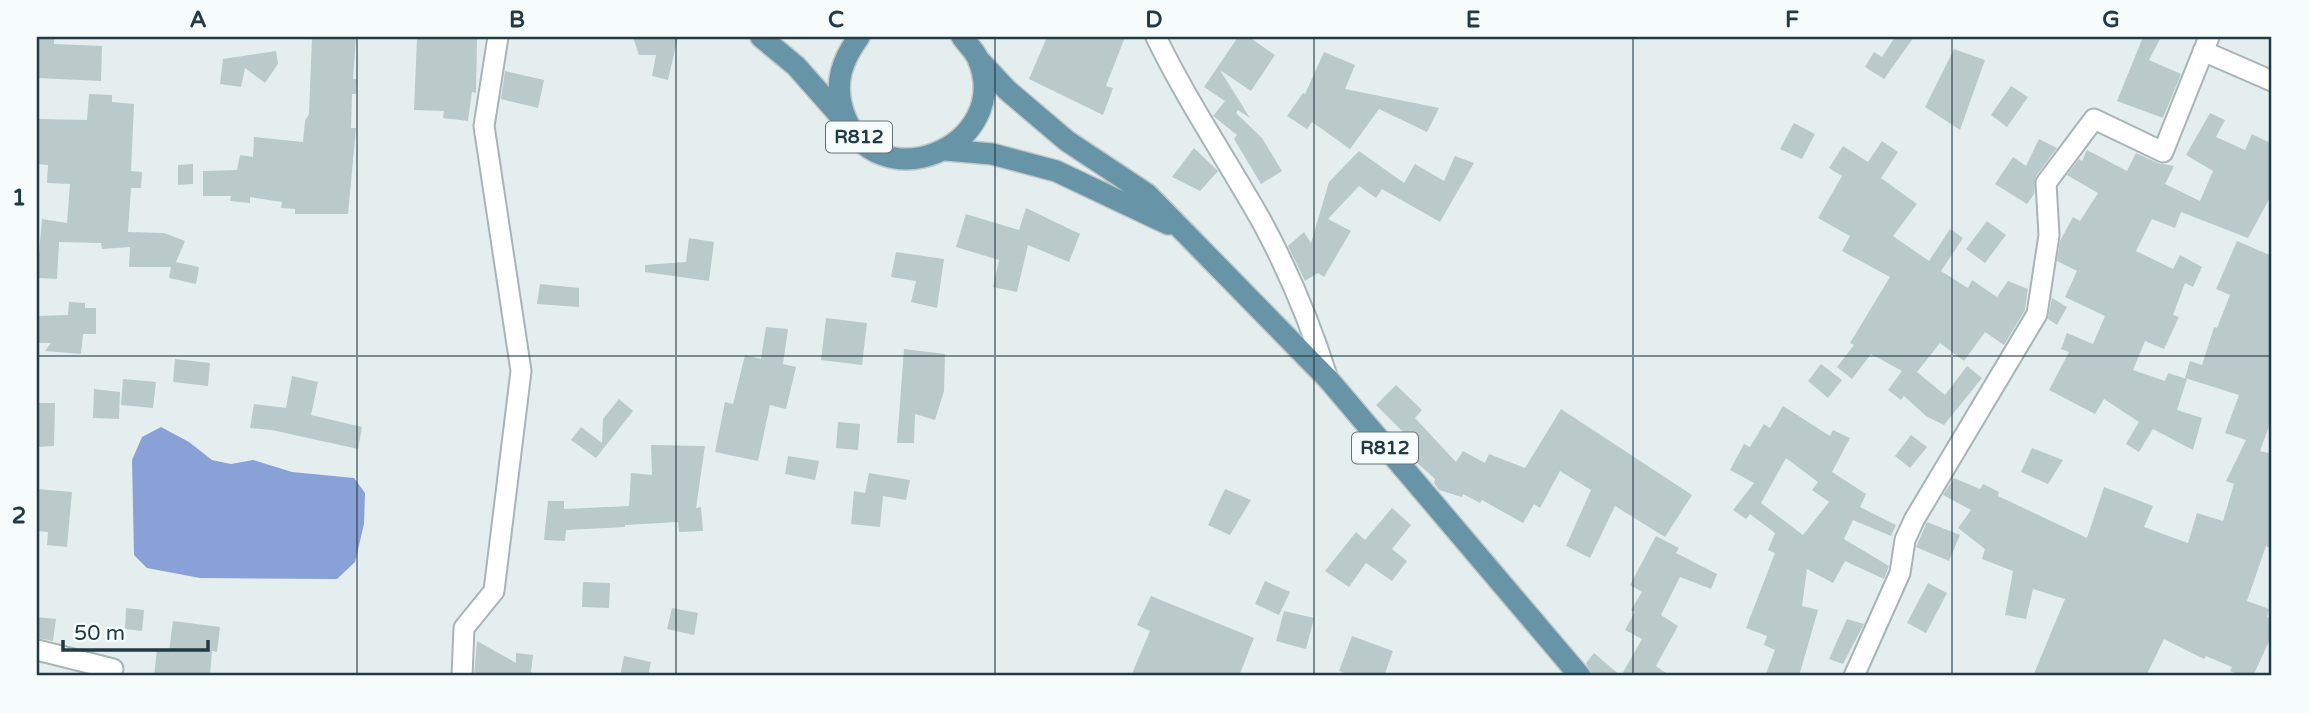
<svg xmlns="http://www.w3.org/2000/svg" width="2309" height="713" font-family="'Varela Round',sans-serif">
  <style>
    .water { fill: #8aa1d7 }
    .building { fill: #bac9ca; fill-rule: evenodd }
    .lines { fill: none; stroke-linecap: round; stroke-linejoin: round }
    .street-casing { stroke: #a7b4b8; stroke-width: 23 }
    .primary-casing { stroke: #c1c8ca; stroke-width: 24 }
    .street { stroke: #fff; stroke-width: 19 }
    .primary { stroke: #6795a7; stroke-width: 21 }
    .grid { fill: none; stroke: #223a43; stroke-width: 2; stroke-opacity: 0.55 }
    .labels { text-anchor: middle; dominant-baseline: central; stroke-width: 5; stroke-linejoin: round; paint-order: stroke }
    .shield { fill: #f6fbfb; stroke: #62747a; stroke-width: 2 }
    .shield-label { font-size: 19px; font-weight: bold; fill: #223a43 }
    .neatline { fill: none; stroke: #223a43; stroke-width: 2.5 }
    .grid-label { font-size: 23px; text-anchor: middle; font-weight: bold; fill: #223a43 }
  </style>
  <rect width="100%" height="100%" fill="#e5eeef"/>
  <!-- water -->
  <path class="water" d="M161,427L189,442L212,460L231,464L253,460L292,472L354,478L365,493L364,524L355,562L337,579L200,578L147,568L134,555L132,460L142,437Z"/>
  <!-- building -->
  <path class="building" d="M37,37H54V44L102,46L101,81L37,78Z
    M312,37H356L353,79H357L356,94H352L351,128H356L348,214H295V209L281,208L282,202L250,197V203L230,201L231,196H203V171L237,170L240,155L253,157L254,137L303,142L305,121L309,114Z
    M417,37L477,38L476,93L472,92L468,121L443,118L444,111L414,110Z
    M633,37H678L668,80L652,76L656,55H639Z
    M1047,37H1125L1106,86L1113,88L1103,115L1029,79Z
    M1238,37H1249L1275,55L1251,91L1220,70L1250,118L1238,110L1236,113L1262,138L1282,171L1261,184L1234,139L1237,135L1213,116L1225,101L1204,87Z
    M1895,37H1914L1884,79L1865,67L1874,52L1882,57Z
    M2143,37H2161L2149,60L2181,74L2163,118L2117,101Z
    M1954,49L1985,60L1960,130L1925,107Z
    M276,51L278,64L265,83L245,68L241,87L220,84L223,59Z
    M1324,52L1355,65L1345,89L1439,108L1427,132L1379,109L1350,149L1312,122L1307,129L1287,116L1303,93L1305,94Z
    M505,71L544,80L538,108L501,99Z
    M2011,86L2028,97L2007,127L1991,115Z
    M89,94L112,95V102L134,104L131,171L142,172L141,188H131L128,232L164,233L185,241L176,262L199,267L196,284L169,278L171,267H129L130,247L102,249L101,243L59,242L57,279L37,278L42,219L67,223L70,184L47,183L48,165L37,164V119L87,120Z
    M2210,113L2225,120L2216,137L2245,150L2252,134L2272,144V194L2248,238L2181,212L2175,228L2152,219L2136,251L2173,269L2180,255L2202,267L2193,287L2185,283L2173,315L2179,317L2164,349L2145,341L2133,370L2165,381L2168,373L2187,379L2177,410L2202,418L2193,450L2153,429L2139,452L2126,444L2139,422L2104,399L2095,414L2049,390L2069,352L2061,349L2067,333L2093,344L2105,316L2065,297L2077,271L2057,261L2060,241L2073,217L2080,221L2098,193L2067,175L2079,159L2082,161L2087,150L2127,171L2136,153L2158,163L2174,166L2165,184L2200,201L2213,171L2186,155Z
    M1794,123L1815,134L1802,159L1780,149Z
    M2039,139L2057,148L2036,176L2034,194L2027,204L1995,184L2013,157L2026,166Z
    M1882,141L1898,152L1881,178L1917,204L1893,236L1929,261L1950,229L1963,238L1941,271L1968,288L1972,280L1997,297L2008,281L2028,289L2025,310L2004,345L1985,332L1964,361L1940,343L1917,372L1945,395L1967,366L1982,378L1944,425L1926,416L1904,396L1901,400L1888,390L1902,371L1871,354L1852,379L1837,367L1854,345L1850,343L1890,277L1842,251L1850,236L1818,218L1842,176L1829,168L1843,146L1868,162Z
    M1194,148L1218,171L1200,191L1172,177Z
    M1359,151L1404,183L1415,164L1444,181L1455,156L1474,163L1440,222L1382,189L1376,198L1359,186L1328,219L1351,231L1324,277L1318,273L1305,281L1288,246L1304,232L1311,243L1329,182Z
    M193,164V184L178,185V165Z
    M1026,208L1080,234L1069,262L1028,245L1017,292L993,287L999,260L956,247L966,214L1019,230Z
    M1987,221L2006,235L1985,263L1966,249Z
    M689,238L714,242L709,281L645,272V265L686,262Z
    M2237,241L2272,256V418L2260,451L2272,454V549L2266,546L2247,601L2269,609L2267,617L2272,619V635L2253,676H2242L2230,671L2232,667L2206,656L2204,659L2164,639L2146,676H2033L2065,599L2033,589L2026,619L2005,615L2013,571L1982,559L1985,549L1958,528L1971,510L1943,495L1954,478L1980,489L1983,484L1999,492L1998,496L2087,538L2104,487L2153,506L2144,527L2188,543L2197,513L2223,521L2234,484L2226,481L2246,440L2225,433L2239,395L2185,378L2190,361L2202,365L2214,327L2217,328L2230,295L2216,289Z
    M896,252L944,259L937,308L911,302L916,281L891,277Z
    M540,284L579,288V307L537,304Z
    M2052,298L2067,307L2057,325L2048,319Z
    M69,302L85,303V308H96V334H83L81,354L45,351L51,343H37V316L68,315Z
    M826,318L867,323L862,365L821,360Z
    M766,327L788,329L783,364L796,367L786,409L770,405L758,461L715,452L725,402L733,404L745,355L761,359Z
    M904,349L945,354L944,391L935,420L915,414L914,443H897Z
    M175,359L210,363L208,386L173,382Z
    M1821,364L1842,380L1828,398L1808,381Z
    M292,376L318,382L311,415L362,427L358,449L272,430L250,428L254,404L286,408Z
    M123,379L156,382L153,408L121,405Z
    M1396,385L1422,410L1415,418L1456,462L1463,451L1485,463L1489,454L1525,468L1561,409L1692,495L1665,537L1615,506L1590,558L1566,546L1591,490L1560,471L1540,508L1534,504L1523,523L1482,500L1480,503L1463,494L1462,497L1439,490L1434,483L1435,479L1414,460L1417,457L1400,437L1404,433L1376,405Z
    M94,389L120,392L119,419L93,418Z
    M619,399L633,411L596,458L571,440L581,427L602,443L603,419Z
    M37,403H55L54,446L37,447Z
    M1783,406L1830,436L1833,430L1850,438L1832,472L1866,494L1860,507L1896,525L1891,536L1853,520L1844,539L1889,566L1884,579L1845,561L1833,583L1807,569L1802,606L1818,610L1799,676H1765L1775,650L1764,645L1767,636L1746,628L1775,553L1768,550L1775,533L1750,514L1746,519L1733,510L1754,483L1730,470L1744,444L1750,447L1764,424L1770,428ZM1786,458L1818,482L1812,490L1829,502L1803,535L1761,503Z
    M838,422L860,424L858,450L836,448Z
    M1911,435L1927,447L1910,468L1895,456Z
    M651,445L705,446L696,508L701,507L703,531L679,532L678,522L625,525V527L566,530L565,541L544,540L548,501H564V509L629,506L631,473L652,475Z
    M2032,448L2063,460L2048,484L2021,472Z
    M788,456L819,461L815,480L785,474Z
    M869,473L910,480L906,500L883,496L880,527L851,524L854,491L865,493Z
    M37,489L72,492L67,547L47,545L48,532L37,531Z
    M1225,489L1251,500L1230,535L1208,525Z
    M1392,508L1411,525L1392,549L1407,561L1392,581L1366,563L1349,587L1325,571L1356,532L1365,540Z
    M1927,522L1960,535L1949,561L1916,547Z
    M1656,536L1679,548L1676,553L1717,574L1711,589L1680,577L1661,615L1678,626L1656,666L1670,676H1593L1586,663L1594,653L1621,676L1642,639L1625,630L1635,612L1631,610L1642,592L1630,585Z
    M1265,581L1290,592L1279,615L1255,604Z
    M583,582L610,583L609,608L582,607Z
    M1928,583L1947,593L1926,633L1907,623Z
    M1151,596L1254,638L1239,676H1131L1150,631L1137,625Z
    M126,608L144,610L142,631L125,629Z
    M672,608L698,613L694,635L667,629Z
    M1284,611L1314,618L1306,649L1276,641Z
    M37,617L56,619L53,641L37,638Z
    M1847,619L1864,624L1843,664L1829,659Z
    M173,621L220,627L217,652L212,651L210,676H154L157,649L169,651Z
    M1352,636L1393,651L1384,676H1354L1339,671Z
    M477,641L516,663V653L533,655L531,672L538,676H474Z
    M624,656L651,662L648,676H620Z"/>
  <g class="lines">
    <!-- street casing -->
    <g class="street-casing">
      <path id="street" d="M1156,37C1187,101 1227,160 1262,222C1289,272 1311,325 1328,379
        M2203,51L2272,81
        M37,650L113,669
        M462,676L464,628L494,591L521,371L484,126L498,37
        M1854,676L1900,573L1905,540L1914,520L2037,314L2049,235L2046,183L2094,119L2163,152L2209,37"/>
    </g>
    <!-- primary casing -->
    <g class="primary-casing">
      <path id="primary" d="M761,37L796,66L842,118
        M859,37C842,60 834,83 843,111C874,205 1015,146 978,59C975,51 967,44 962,37
        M978,59L1007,90L1067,141L1147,194L1328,379L1580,676
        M946,150L992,154L1056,171L1168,224"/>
    </g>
    <!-- street -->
    <use href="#street" class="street"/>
    <!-- primary -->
    <use href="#primary" class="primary"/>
  </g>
  <!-- grid -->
  <path class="grid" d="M357,37V676M676,37V676M995,37V676M1314,37V676M1633,37V676M1952,37V676M37,356H2272"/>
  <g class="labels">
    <!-- shield labels -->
    <g class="shield">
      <rect x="826" y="121.5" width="66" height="31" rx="5"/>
      <rect x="1352" y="432.5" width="66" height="31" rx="5"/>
    </g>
    <g class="shield-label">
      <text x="859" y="137">R812</text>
      <text x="1385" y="448">R812</text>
    </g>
  </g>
  <!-- border -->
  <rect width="2309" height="713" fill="none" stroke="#f6fbfb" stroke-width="77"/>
  <!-- scale -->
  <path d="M63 640v10h145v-10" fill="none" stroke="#223a43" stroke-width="3.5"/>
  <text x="74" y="640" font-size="21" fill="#223a43" stroke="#f6fbfb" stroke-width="5" paint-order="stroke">50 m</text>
  <rect x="38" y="38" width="2232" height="636" class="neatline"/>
  <g class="grid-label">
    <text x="198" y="27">A</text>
    <text x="517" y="27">B</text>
    <text x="836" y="27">C</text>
    <text x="1154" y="27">D</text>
    <text x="1473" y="27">E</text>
    <text x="1792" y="27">F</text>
    <text x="2111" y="27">G</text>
    <text x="19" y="205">1</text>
    <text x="19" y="523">2</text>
  </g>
</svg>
